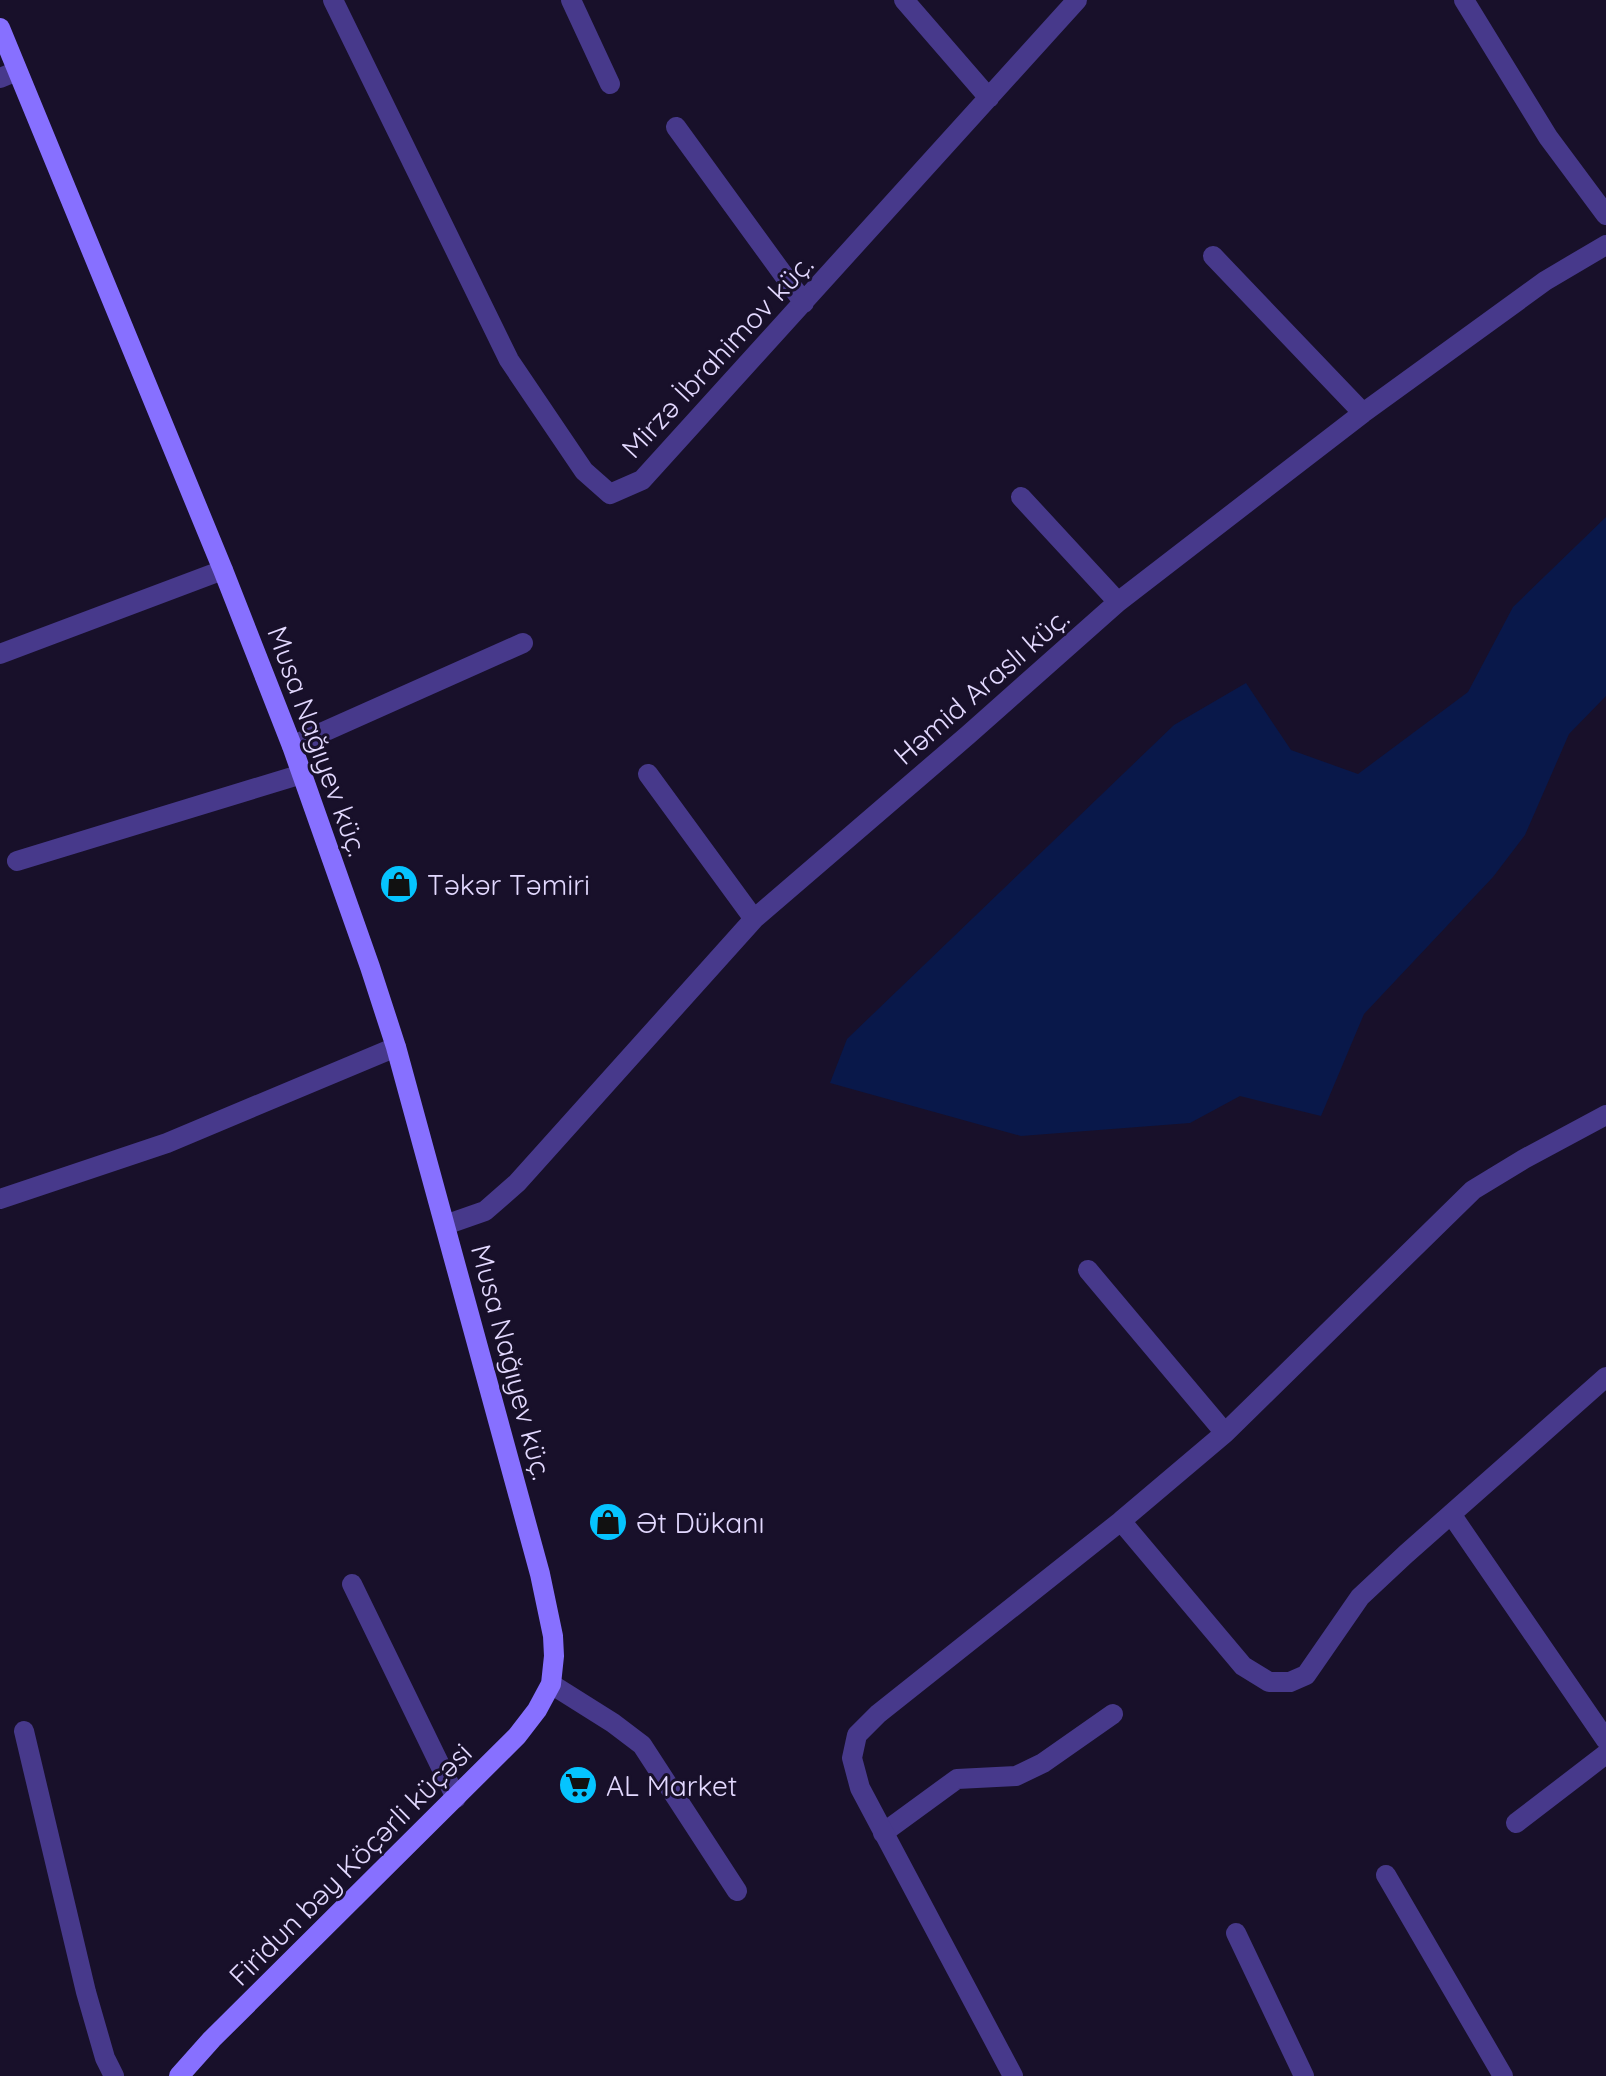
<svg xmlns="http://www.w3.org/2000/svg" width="1606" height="2076" font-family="Quicksand,sans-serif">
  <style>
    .water { fill: #09184a }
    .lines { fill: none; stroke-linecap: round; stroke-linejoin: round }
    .lane { stroke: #47398b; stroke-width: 20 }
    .street { stroke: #47398b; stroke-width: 20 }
    .secondary { stroke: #8770ff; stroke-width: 20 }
    .labels { text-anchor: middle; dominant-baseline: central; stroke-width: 6; stroke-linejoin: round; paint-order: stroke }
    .street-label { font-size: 28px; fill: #e3d9ff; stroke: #18102a }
    .poi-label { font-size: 28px; fill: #e3d9ff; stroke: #18102a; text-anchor: start }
  </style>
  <rect width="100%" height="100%" fill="#18102a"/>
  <!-- water -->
  <path class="water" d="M1606,517V696L1569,734L1525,835L1493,877L1364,1014L1321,1116L1240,1096L1190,1123L1021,1136L830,1083L847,1039L1174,725L1246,683L1291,750L1358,774L1468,692L1513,607Z"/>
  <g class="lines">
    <!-- lane -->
    <path class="lane" d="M883,1833L957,1779L1016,1776L1043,1763L1113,1714"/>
    <!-- street -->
    <path class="street" d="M333,0L509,360L584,471L610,494L642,480L1077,0
      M571,0L610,84
      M904,0L989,98
      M1464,0L1548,137L1606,215
      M0,78L17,71
      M676,127L804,303
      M1213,256L1363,413
      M1021,497L1118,602
      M0,654L223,570
      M292,746L523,643
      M648,774L754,919
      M17,861L302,774
      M0,1199L167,1143L396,1047
      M445,1225L485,1211L517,1183L754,919L968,735L1118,602L1363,413L1545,281L1606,245
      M1088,1270L1225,1433
      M1451,1514L1606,1740
      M1121,1521L1225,1433L1473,1190L1524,1159L1606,1115
      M352,1584L456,1798
      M551,1684L613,1723L642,1745L737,1891
      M24,1731L86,1992L105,2058L114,2076
      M1516,1823L1606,1754
      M1386,1875L1503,2076
      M1236,1933L1304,2076
      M1013,2076L860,1788L852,1758L857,1735L878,1714L1121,1521L1243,1666L1269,1682H1290L1306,1675L1360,1597L1406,1554L1606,1377"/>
    <!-- secondary -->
    <path class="secondary" d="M0,28L223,570L292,746L370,967L396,1047L540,1574L553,1636L554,1656L551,1684L537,1710L517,1736L212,2039L179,2076"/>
  </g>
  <!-- icons -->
  <defs>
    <g id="shop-disc" transform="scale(2)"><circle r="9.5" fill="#05c4ff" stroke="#18102a"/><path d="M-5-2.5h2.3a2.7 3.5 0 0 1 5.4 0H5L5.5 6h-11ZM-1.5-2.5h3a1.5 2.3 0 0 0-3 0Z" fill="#111"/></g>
    <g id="supermarket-disc" transform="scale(2)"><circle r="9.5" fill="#05c4ff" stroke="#18102a"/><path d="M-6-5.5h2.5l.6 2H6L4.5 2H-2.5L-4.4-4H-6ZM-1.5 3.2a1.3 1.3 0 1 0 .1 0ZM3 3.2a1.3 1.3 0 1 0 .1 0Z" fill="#111"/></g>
  </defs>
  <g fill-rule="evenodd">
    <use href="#shop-disc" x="399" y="884"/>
    <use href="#shop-disc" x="608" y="1522"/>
    <use href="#supermarket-disc" x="578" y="1785"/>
  </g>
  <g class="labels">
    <!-- street labels -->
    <g class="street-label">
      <text transform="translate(717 356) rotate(-47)">Mirzə İbrahimov küç.</text>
      <text transform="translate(981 686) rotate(-41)">Həmid Araslı küç.</text>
      <text transform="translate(318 741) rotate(70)">Musa Nağıyev küç.</text>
      <text transform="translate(512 1362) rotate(75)">Musa Nağıyev küç.</text>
      <text transform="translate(350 1864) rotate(-45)">Firidun bəy Köçərli küçəsi</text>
    </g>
    <!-- poi labels -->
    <g class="poi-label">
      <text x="427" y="884">Təkər Təmiri</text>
      <text x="636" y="1522">Ət Dükanı</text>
      <text x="606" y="1785">AL Market</text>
    </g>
  </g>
</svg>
